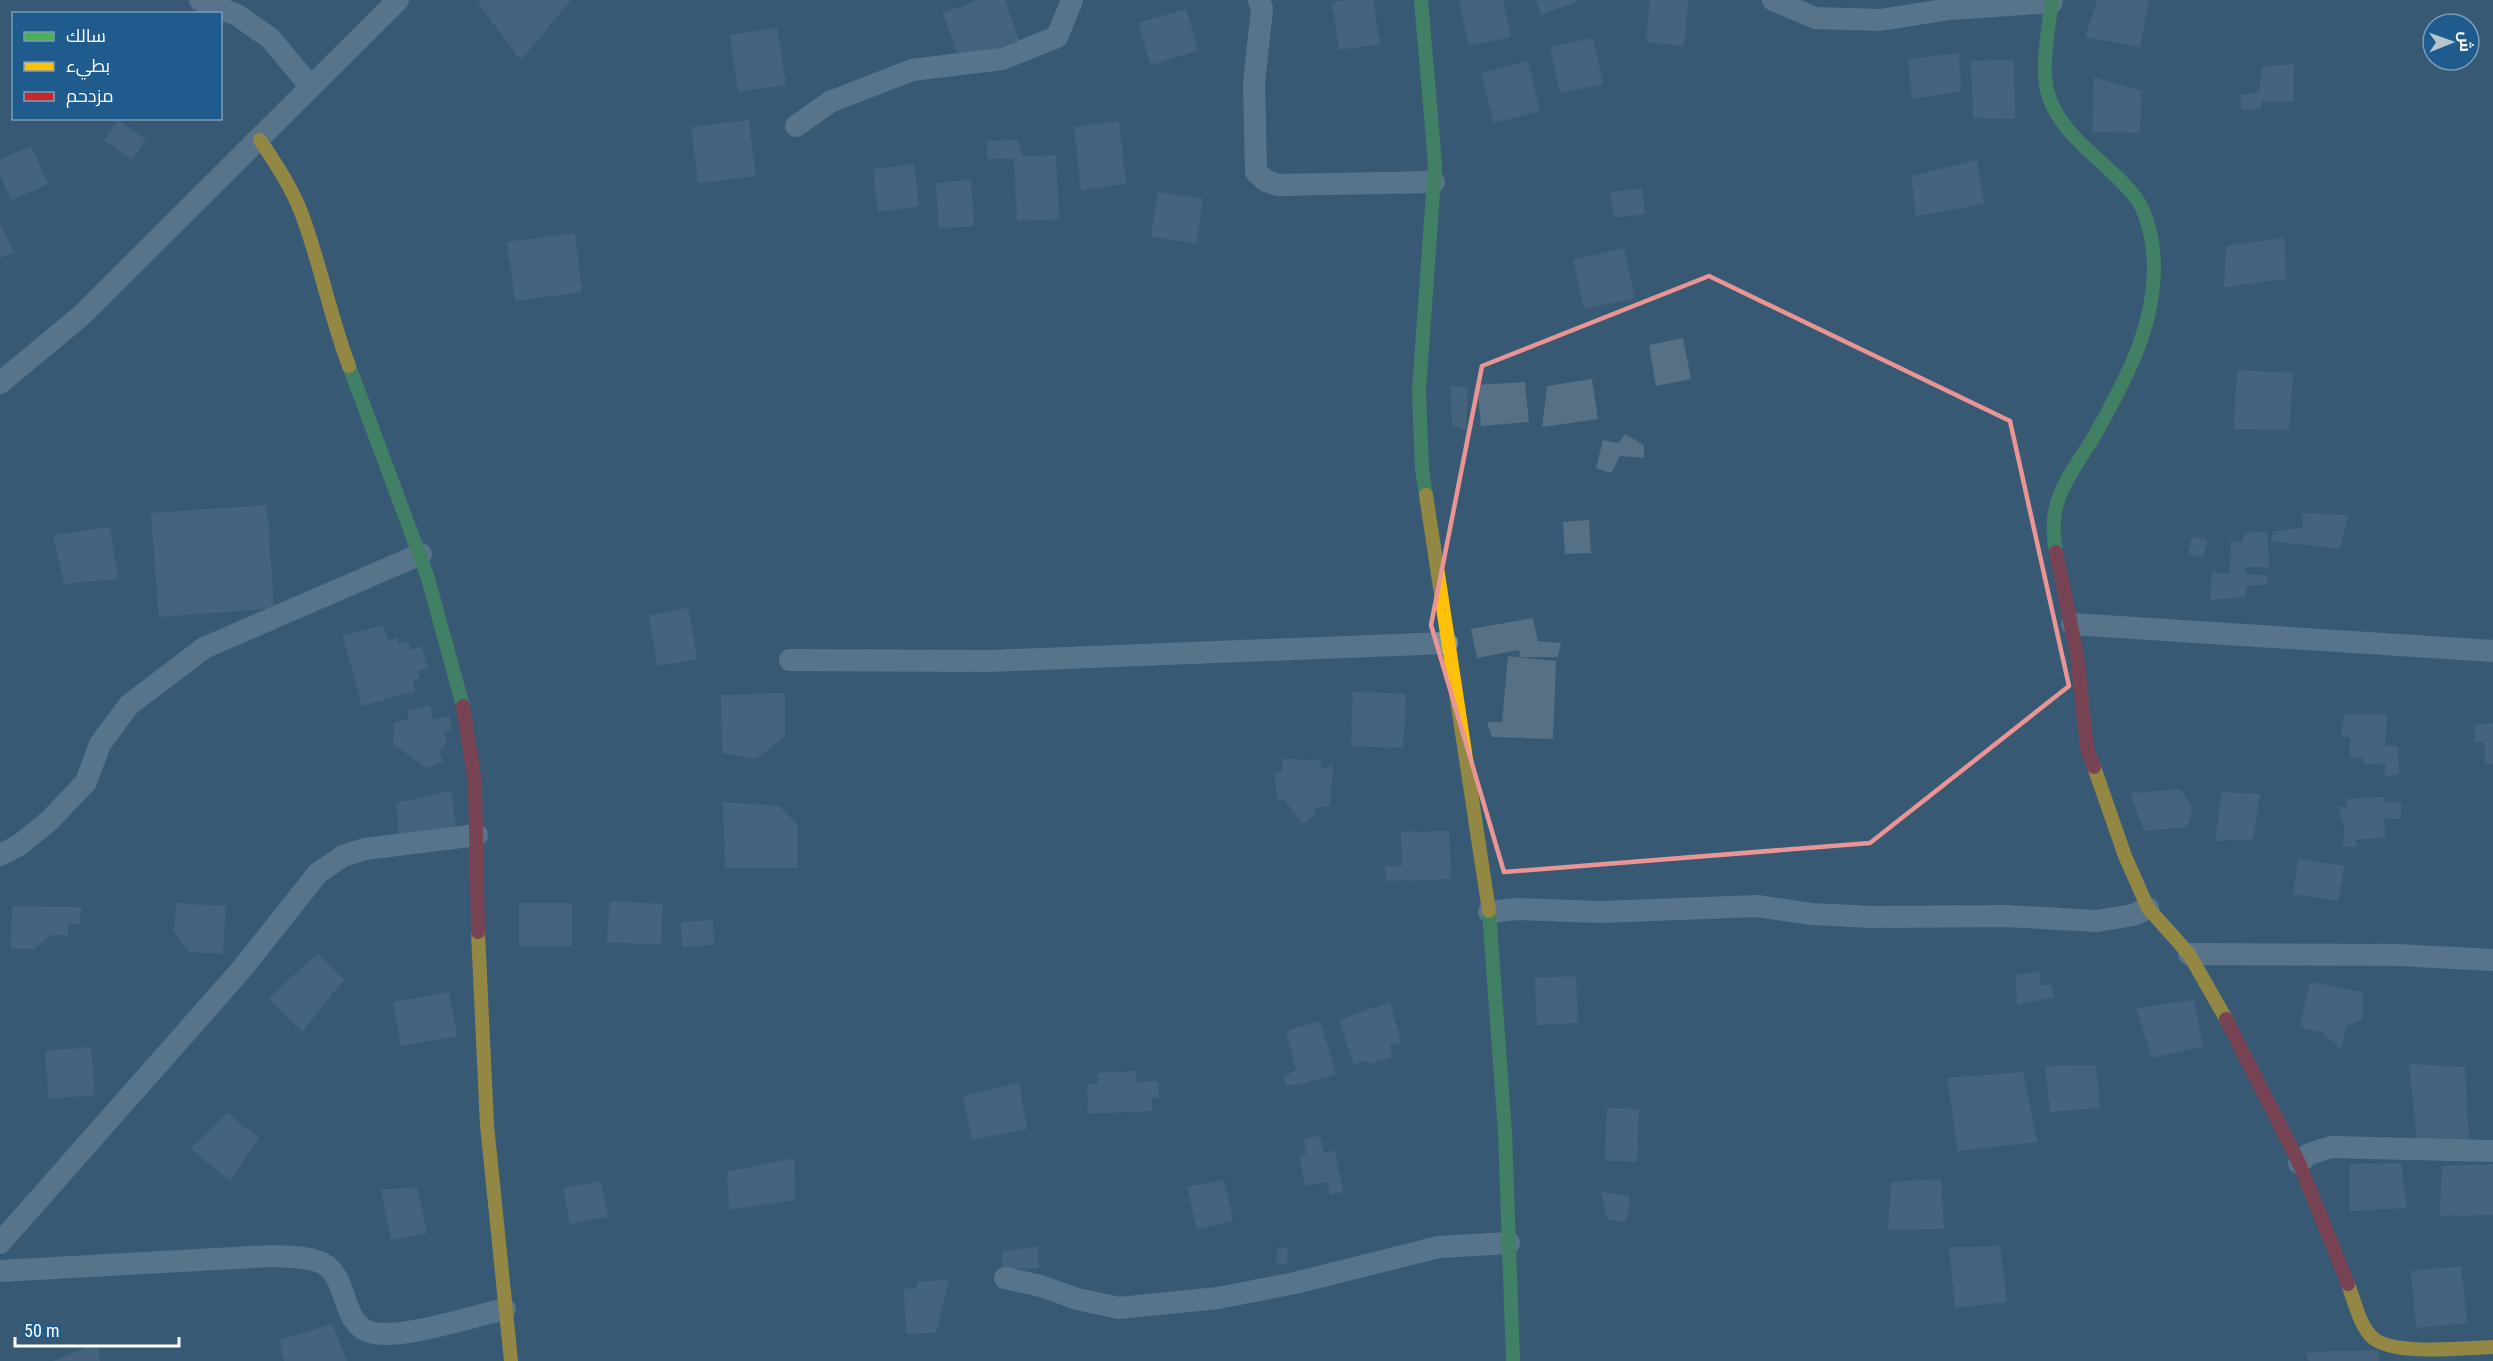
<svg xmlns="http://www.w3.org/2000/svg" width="2493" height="1361" font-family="'Roboto Condensed',Cairo,sans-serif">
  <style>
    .building { fill: #567085 }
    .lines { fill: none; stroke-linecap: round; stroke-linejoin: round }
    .street { stroke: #7f95a7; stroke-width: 22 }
    .fast { stroke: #4caf50; stroke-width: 14 }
    .slow { stroke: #ffc107; stroke-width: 14 }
    .jam { stroke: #c62828; stroke-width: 14 }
    .marked { fill: none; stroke: #ea9494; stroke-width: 4.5; stroke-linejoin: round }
  </style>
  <rect width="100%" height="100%" fill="#385974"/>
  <!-- building -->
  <path class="building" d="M481,0H571L521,60L478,3Z
    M979,0H1005L1019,40L960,61L943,13Z
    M1347,0H1373L1380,44L1339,50L1332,3Z
    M1459,0H1503L1511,37L1469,46Z
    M1536,0H1581L1541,15Z
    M1650,0H1688L1684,46L1646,42Z
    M2097,0H2149L2140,47L2085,37Z
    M1186,9L1198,50L1151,65L1138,23Z
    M777,28L786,85L738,92L730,35Z
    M1593,38L1603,84L1560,93L1550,47Z
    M1959,53L1961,91L1912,99L1908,59Z
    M2014,60L2015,119L1973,118L1971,61Z
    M1528,61L1540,111L1494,123L1481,73Z
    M2294,64V102H2261V109L2242,110L2240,95L2259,92L2262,67Z
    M2094,77L2141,91L2140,133L2092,132Z
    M118,120L146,140L132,160L104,140Z
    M749,120L756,176L698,183L691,127Z
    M1119,121L1126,184L1081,190L1074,127Z
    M1017,140L1022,156L1056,155L1059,219L1017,221L1014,158L988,159L987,141Z
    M31,146L48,184L11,200L0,175V159Z
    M1977,160L1984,204L1916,216L1911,176Z
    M914,164L919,206L878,212L873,169Z
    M971,180L974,226L939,228L936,183Z
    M1642,188L1645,214L1614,218L1610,192Z
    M1158,192L1203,199L1196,244L1151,236Z
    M0,224L14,252L0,258Z
    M575,233L582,292L515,301L507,242Z
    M2284,238L2286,279L2224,287L2226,246Z
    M1624,248L1635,298L1584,309L1573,260Z
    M1683,338L1691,379L1656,386L1649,345Z
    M2237,370L2293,373L2289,430L2234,429Z
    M1592,379L1598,419L1542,427L1547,386Z
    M1525,382L1529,422L1481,426L1477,385Z
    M1451,386L1468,388L1466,430L1452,425Z
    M1625,434L1644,445V458L1620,456L1611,473L1596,468L1603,440L1618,443Z
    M267,505L274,608L159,617L151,513Z
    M2302,513L2348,515L2340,549L2270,541L2274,531L2303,528Z
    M1589,520L1591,553L1565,554L1563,522Z
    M110,527L118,579L64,584L53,535Z
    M2267,532L2269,567H2244L2245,574L2268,575L2267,585L2246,586L2245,597L2210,600L2212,572L2230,574L2231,540L2242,543L2244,533Z
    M2192,537L2207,540L2203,558L2188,554Z
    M688,608L697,659L657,666L649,615Z
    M1533,618L1538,641L1561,643L1558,657H1520L1519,650L1477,658L1471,629Z
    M383,625L388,640L397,637L399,643L408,641L411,650L422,647L428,668L417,671L420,676L413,682L415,691L362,706L343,636Z
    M1508,656L1556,661L1553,739L1492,737L1487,722H1502Z
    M1353,692L1406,694L1403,748L1351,746Z
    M785,693V736L756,759L722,753L721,695Z
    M430,705L433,720L449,716L452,729L444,731L447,743L439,750L443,762L427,768L393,744L394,723L409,719L407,711Z
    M2344,714H2387L2385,746H2398L2399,774L2385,776L2386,763L2364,765L2362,757L2350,758V737H2341Z
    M2493,723V764H2485L2484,742H2475V725Z
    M1282,759L1320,760L1322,770L1333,764L1330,806L1313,808L1316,813L1302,824L1285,800H1277L1275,772L1282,773Z
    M2180,789L2192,808L2187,827L2144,831L2130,793Z
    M451,791L456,826L399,836L396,803Z
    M2222,792L2260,794L2253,839L2215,841Z
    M2385,797V803L2401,802V819L2384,818L2385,837L2355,840L2358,846L2343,847L2344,827L2338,807H2347V799Z
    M723,802L779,806L798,825V868H725Z
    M1449,831L1451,879L1386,881L1385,866H1402L1401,832Z
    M2298,859L2344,866L2338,901L2293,894Z
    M610,901L663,904L661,945L607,942Z
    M176,903L226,906L223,954L189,952L174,932Z
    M519,903H572V946H519Z
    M12,906L81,907L80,924H68V935H51L34,949H11Z
    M713,920L714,945L682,947L681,922Z
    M318,953L344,980L302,1032L269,998Z
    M2039,971L2040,985H2052L2054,997L2017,1005L2016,975Z
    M1576,976L1578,1023L1537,1025L1535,978Z
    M2310,982L2363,992V1019L2346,1026L2341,1049L2322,1032L2300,1027Z
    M449,992L457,1036L401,1046L393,1002Z
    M2194,1000L2203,1046L2152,1058L2136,1008Z
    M1390,1002L1401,1042L1390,1045L1392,1057L1369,1064L1367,1060L1354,1064L1339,1020Z
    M1320,1021L1336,1074L1300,1085H1286L1283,1078L1296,1069L1286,1031Z
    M91,1047L95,1095L49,1099L45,1051Z
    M2409,1064L2465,1067L2469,1143L2418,1148Z
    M2096,1065L2100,1108L2050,1112L2045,1066Z
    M1136,1071V1082L1158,1081L1159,1098H1152V1111L1088,1114L1087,1084H1098L1097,1073Z
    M2023,1072L2037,1142L1958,1151L1947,1078Z
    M1019,1083L1027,1129L972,1140L963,1096Z
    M1607,1108L1639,1109L1637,1162L1605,1161Z
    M227,1113L259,1138L230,1181L191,1149Z
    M1320,1136L1324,1153L1335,1151L1343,1192L1330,1195L1328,1182L1305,1186L1299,1156L1306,1154L1304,1139Z
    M794,1158L795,1200L729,1210L727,1172Z
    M2401,1163L2407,1208L2350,1211V1164Z
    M2493,1164V1215L2440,1216L2442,1166Z
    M1941,1179L1944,1229L1888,1230L1891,1182Z
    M1224,1180L1233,1221L1197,1229L1187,1187Z
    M601,1181L608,1217L570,1224L563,1188Z
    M417,1187L427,1233L391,1240L381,1190Z
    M1601,1192L1630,1196L1626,1222L1607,1219Z
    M1037,1246L1039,1268L1003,1269L1002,1252Z
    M2000,1246L2007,1302L1955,1308L1949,1247Z
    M1278,1247L1288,1248L1287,1264L1276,1263Z
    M2461,1266L2467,1323L2416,1328L2411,1271Z
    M949,1280L936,1333L906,1334L904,1289L917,1288V1282Z
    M332,1324L347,1361H284L280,1340Z
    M98,1343L100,1361H53Z
    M2378,1350L2379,1361H2309L2306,1352Z"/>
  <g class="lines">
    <!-- street -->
    <path class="street" d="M200,0L237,15L270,38L310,86
      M1259,0L1262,9L1254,83L1256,172L1266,181L1278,185L1434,182
      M1773,0L1815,18L1880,20L1950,9L2052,2
      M796,126L830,102L912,70L1002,59L1057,37L1072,0
      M0,383L82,315L398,0
      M2072,624L2493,651
      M790,660L988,661L1447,643
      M0,855L18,846L49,821L86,782L100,744L129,705L204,648L421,554
      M1489,912L1517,909L1601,912L1757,906L1811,914L1873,917L2007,916L2097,921L2133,915L2148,908
      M2189,954L2397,955L2493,960
      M2299,1163L2309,1154L2331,1147L2493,1151
      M0,1243L241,970L318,873L343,856L365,849L477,835
      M0,1271L272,1256C288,1257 308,1256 322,1263C349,1276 340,1323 370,1332C399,1341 474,1316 505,1309
      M1005,1278L1041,1286L1077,1299L1119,1308L1218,1298L1295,1283L1439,1247L1509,1243"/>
    <!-- fast -->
    <path class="fast" d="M1421,0L1435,164L1419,390L1422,470L1426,495
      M2052,0C2049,26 2041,65 2047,90C2059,139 2112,163 2138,201C2149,218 2154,247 2154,267C2154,325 2129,373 2101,424C2077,470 2044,494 2056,552
      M349,366L427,575L463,706
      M1489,911L1505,1132L1513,1361"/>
    <!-- slow -->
    <path class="slow" d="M260,140C275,163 291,186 301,212C320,262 330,316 349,366
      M1426,495L1489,911
      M2094,767L2125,856L2148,908L2189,954L2226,1019
      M478,932L487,1125L511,1361
      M2348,1284C2354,1300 2360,1327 2373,1338C2394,1356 2466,1348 2493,1347"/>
    <!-- jam -->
    <path class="jam" d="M2056,552L2077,655L2087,748L2094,767
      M463,706L475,783L478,932
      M2226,1019L2299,1163L2348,1284"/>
  </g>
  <!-- marked area -->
  <path d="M0 0H2493V1361H0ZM1709,276L2010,421L2069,686L1870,843L1504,872L1431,625L1482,366Z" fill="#385974" fill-opacity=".55" fill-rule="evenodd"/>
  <path class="marked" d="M1709,276L2010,421L2069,686L1870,843L1504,872L1431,625L1482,366Z"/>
  <!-- legend -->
  <rect x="12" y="12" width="210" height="108" fill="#1f5c8d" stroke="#799dbb" stroke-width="1.5"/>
  <rect x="24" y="32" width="30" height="9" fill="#4caf50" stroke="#799dbb" stroke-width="1.5"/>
  <text x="66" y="42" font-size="18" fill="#ffffff">سالك</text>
  <rect x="24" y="62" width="30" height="9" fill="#ffc107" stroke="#799dbb" stroke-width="1.5"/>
  <text x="66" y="72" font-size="18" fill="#ffffff">بطيء</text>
  <rect x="24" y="92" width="30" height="9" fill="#c62828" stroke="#799dbb" stroke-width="1.5"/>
  <text x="66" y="102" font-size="18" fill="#ffffff">مزدحم</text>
  <!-- north arrow -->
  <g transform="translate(2451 42) rotate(89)"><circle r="28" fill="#1f5c8d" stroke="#799dbb" stroke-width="1.5"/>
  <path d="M0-4.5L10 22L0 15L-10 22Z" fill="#b9c5ce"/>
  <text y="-9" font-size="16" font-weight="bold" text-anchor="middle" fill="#ffffff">ش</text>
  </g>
  <!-- scale -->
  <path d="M15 1337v9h164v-9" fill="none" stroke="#ffffff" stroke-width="3"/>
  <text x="24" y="1337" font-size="18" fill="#ffffff" stroke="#1f5c8d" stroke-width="4.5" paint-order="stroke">50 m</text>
</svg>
